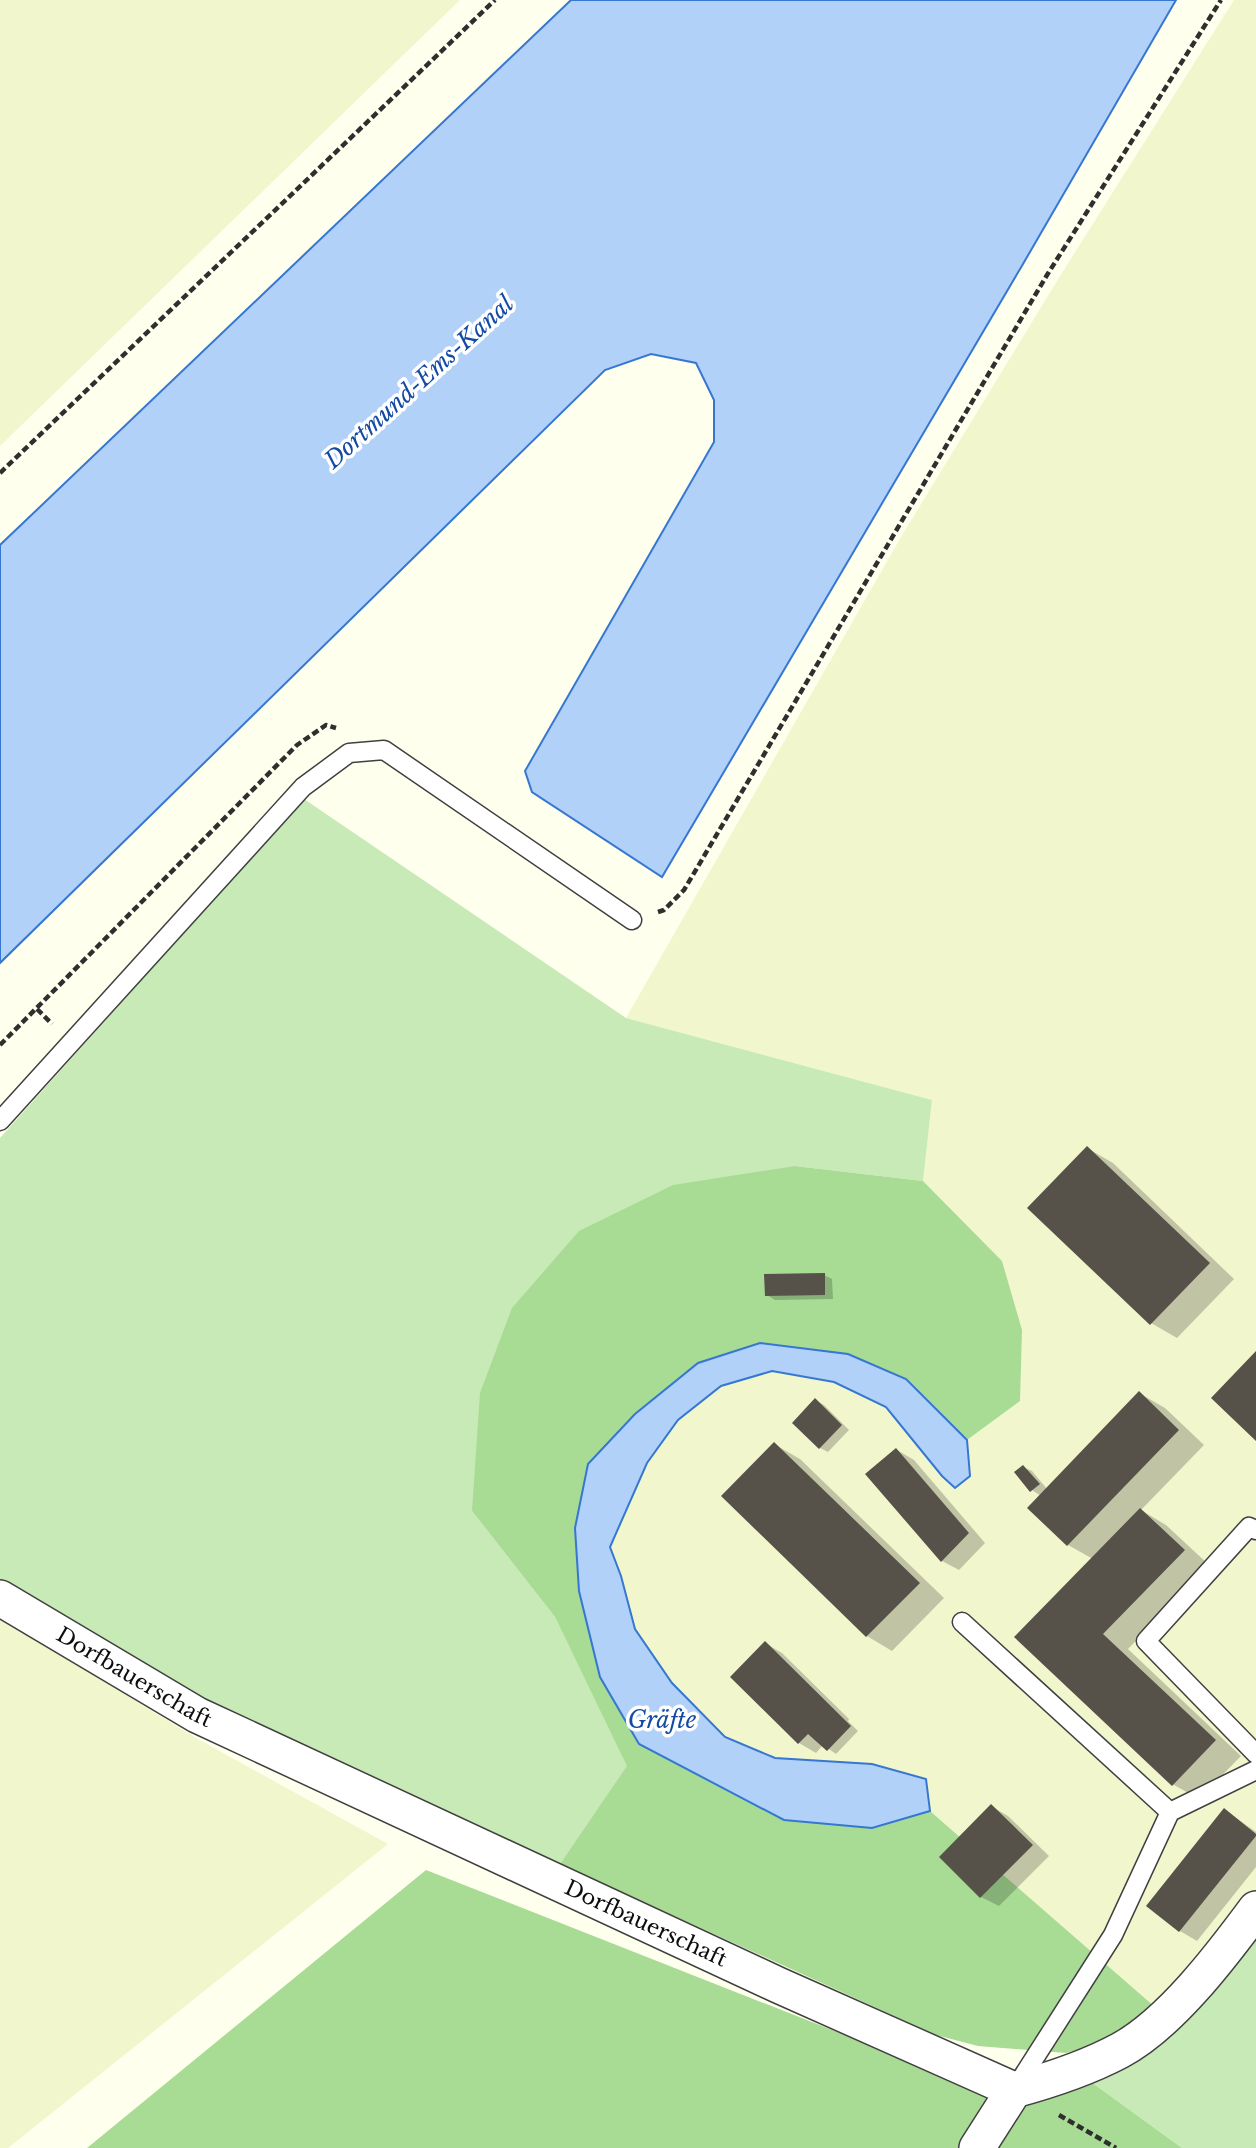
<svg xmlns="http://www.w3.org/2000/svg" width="1256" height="2148" font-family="'Libre Baskerville',serif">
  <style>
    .farmland { fill: #f2f6cd }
    .green { fill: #c8eab6 }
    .forest { fill: #a8dc95 }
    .water { fill: #b1d1f8; stroke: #3677d1; stroke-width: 2 }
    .shadow { fill: #0003 }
    .building { fill: #565149 }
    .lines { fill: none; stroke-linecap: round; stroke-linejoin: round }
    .lane-casing { stroke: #404040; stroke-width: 21 }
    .street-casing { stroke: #404040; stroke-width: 38 }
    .path { stroke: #2f2f2f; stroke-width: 4.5; stroke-dasharray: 7 3.5; stroke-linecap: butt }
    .lane { stroke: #fff; stroke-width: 18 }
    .street { stroke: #fff; stroke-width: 35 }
    .labels { text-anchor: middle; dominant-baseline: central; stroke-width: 7; stroke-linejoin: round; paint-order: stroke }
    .street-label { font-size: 21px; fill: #0d0d0d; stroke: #fff }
    .water-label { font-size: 23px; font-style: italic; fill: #134aa3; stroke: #fff }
  </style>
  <rect width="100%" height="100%" fill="#ffe"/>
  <!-- farmland -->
  <path class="farmland" d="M0,0H460L0,446Z
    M1234,0H1256V1890L1208,1953L1155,2007L930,1811L926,1779L872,1764L775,1758L725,1737L672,1683L635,1629L621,1576L610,1547L647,1463L678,1420L721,1386L772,1371L834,1382L886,1407L942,1476L955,1487L970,1476L967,1440L1020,1401L1002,1261L923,1181L932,1100L626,1018L901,537L1060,276Z
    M0,1618L196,1738L388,1844L8,2148H0Z"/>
  <!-- green -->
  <path class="green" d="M304,799L626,1018L932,1100L923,1181L795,1166L472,1511L555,1617L628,1766L560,1864L202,1698L0,1580V1138Z
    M1256,1938V2148H1182L1087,2079L1175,2028L1233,1969Z"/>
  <!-- forest -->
  <path class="forest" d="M795,1166L923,1181L1002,1261L1022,1330L1020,1401L967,1440L906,1379L698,1363L579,1591L600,1677L639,1744L872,1828L930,1811L1155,2007L1116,2039L1066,2053L978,2046L936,2035L560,1864L627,1766L555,1617L472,1511L480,1393L512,1308L579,1231L673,1185Z
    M426,1870L921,2065L1087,2079L1182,2148H87Z"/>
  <!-- water -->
  <path class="water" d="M571,0H1176L1023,264L662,877L532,792L525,771L714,442V400L696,363L651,354L605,370L0,963V545Z
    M760,1343L848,1354L906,1379L967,1440L970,1476L955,1488L942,1476L886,1407L834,1382L772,1371L721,1386L678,1420L647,1463L610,1547L621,1576L635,1629L672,1683L725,1737L775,1758L872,1764L926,1779L930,1811L872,1828L784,1820L639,1744L600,1677L579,1591L575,1528L588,1464L635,1414L698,1363Z"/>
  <!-- shadow -->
  <path class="shadow" d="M1087,1148L1113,1163L1234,1279L1177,1338L1151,1323Z
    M824,1275L832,1279L833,1299L775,1300L767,1295Z
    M1139,1393L1165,1408L1204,1445L1141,1510L1166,1525L1209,1565L1128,1649L1241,1756L1199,1799L1174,1785L1017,1637L1093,1559L1068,1545L1029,1508L1041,1496L1032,1490L1023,1467L1032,1471L1047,1489Z
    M815,1400L824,1405L849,1430L828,1452L820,1448Z
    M774,1444L800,1459L944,1598L892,1651L867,1636Z
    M897,1450L914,1460L985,1543L959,1570L942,1561Z
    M765,1643L782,1653L849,1719L848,1721L858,1731L836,1754L823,1745L816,1753L799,1743Z
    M991,1806L1008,1816L1049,1856L999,1906L981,1897Z
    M1225,1810L1256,1832V1867L1197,1941L1180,1931Z"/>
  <!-- building -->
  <path class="building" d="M1087,1146L1210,1263L1150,1325L1027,1208Z
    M825,1273V1295L765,1296L764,1274Z
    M1256,1351V1441L1211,1398Z
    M1139,1391L1179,1430L1067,1546L1027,1508Z
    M815,1398L842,1425L819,1449L792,1423Z
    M774,1442L920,1583L866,1637L721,1496Z
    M896,1448L969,1533L941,1562L865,1474Z
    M1023,1465L1040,1484L1030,1492L1014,1472Z
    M1140,1508L1185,1550L1103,1634L1216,1740L1172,1786L1014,1637Z
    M765,1641L851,1726L827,1751L808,1734L798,1744L730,1677Z
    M991,1804L1033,1845L980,1898L939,1857Z
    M1224,1808L1256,1834V1836L1179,1932L1146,1906Z"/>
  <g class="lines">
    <!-- lane casing -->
    <g class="lane-casing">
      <path id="lane" d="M0,1121L303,787L349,753L384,750L632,920
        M1256,1530L1249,1527L1146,1641L1256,1754
        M962,1622L1170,1812L1256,1770
        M1016,2087L1113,1935L1170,1812"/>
    </g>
    <!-- street casing -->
    <g class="street-casing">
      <g id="street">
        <path id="s1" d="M0,1598L197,1715L778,1985L1014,2090"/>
        <path d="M977,2148L1014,2090C1051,2080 1085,2069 1119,2051C1170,2024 1222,1955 1256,1909"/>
      </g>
    </g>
    <!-- path -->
    <path class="path" d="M0,473L495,0
      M658,912L664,910L684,890L1047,275L1221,0
      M37,1009L52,1024
      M0,1045L297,745L326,725L336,728
      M1059,2115L1116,2148"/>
    <!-- lane -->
    <use href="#lane" class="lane"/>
    <!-- street -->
    <use href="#street" class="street"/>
  </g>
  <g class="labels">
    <!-- street labels -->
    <g class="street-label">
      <text stroke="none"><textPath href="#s1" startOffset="156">Dorfbauerschaft</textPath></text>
      <text stroke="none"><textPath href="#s1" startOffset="724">Dorfbauerschaft</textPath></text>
    </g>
    <!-- water labels -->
    <g class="water-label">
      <text transform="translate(419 382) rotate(-42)">Dortmund-Ems-Kanal</text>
      <text x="662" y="1720">Gräfte</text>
    </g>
  </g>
</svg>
